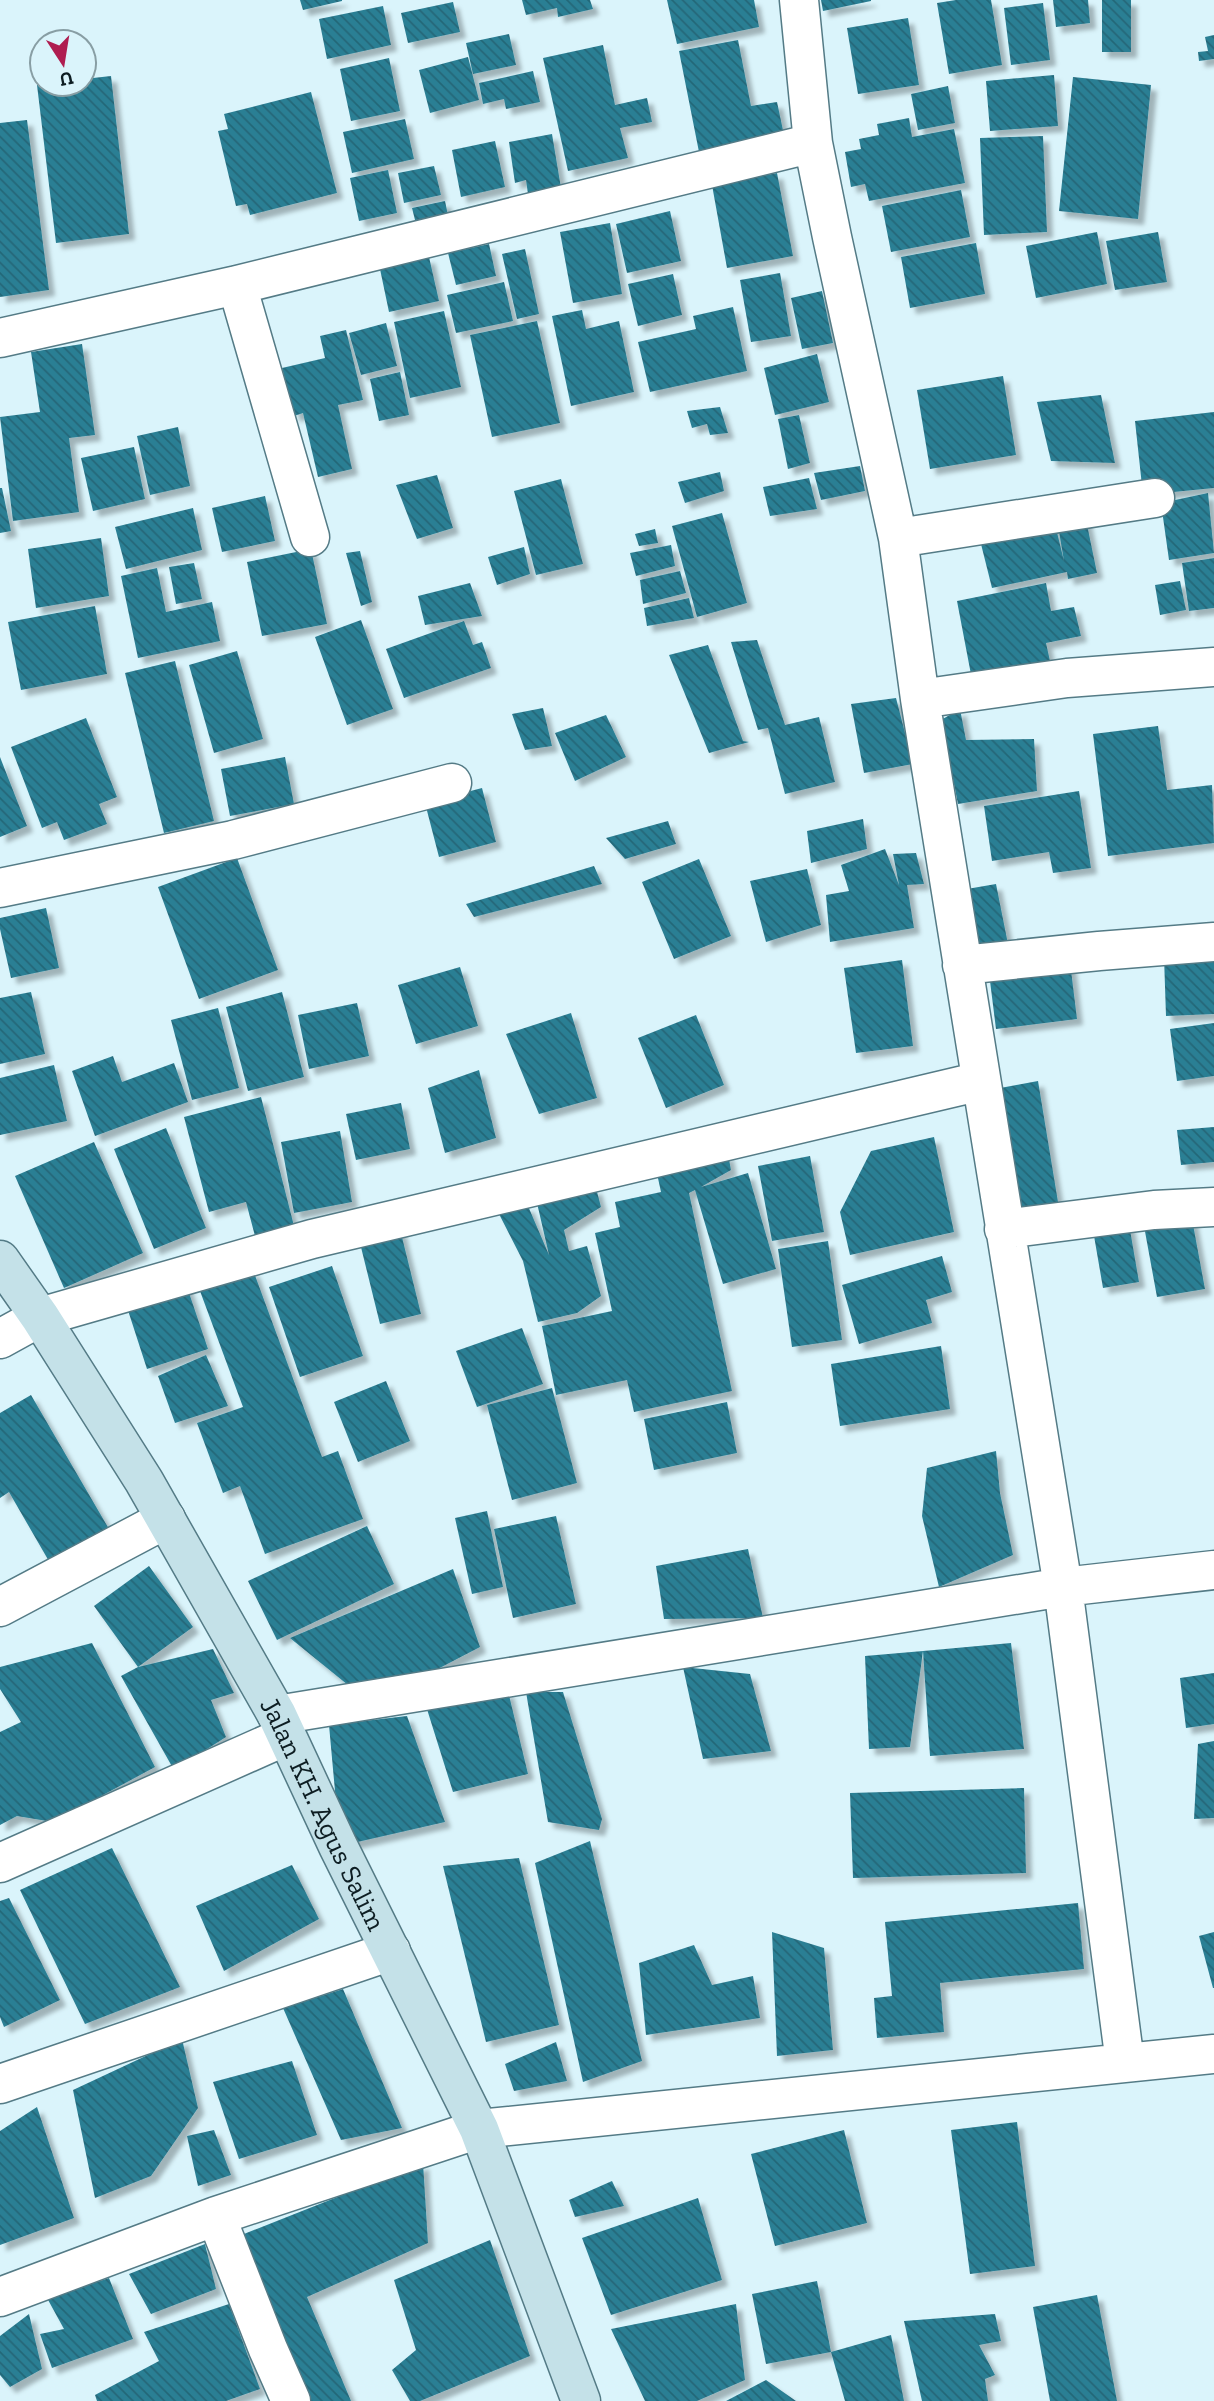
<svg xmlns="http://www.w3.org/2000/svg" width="1214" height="2401" font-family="'Zilla Slab',serif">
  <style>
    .building { fill: url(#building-back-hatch); filter: url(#shadow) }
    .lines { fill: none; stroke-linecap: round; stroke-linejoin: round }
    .minor-casing { stroke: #547b86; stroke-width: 41 }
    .secondary-casing { stroke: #547b86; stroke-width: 41 }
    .minor { stroke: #fff; stroke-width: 38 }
    .secondary { stroke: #c4e1e8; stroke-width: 38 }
    .labels { text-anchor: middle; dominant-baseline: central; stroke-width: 7; stroke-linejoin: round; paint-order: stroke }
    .street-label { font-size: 28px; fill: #0d1d22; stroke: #daf4fb }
  </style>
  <defs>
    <pattern id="building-back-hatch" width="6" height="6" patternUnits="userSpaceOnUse" patternTransform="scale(1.75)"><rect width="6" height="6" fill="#2c7f94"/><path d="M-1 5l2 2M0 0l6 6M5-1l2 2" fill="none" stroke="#246778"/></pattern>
    <filter id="shadow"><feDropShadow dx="6" dy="6" stdDeviation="2" flood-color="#0004"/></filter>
  </defs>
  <rect width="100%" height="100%" fill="#daf4fb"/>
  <!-- building -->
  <path class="building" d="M300,0H342V1L303,10Z
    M522,0H590L593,9L558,17L557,8L526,15Z
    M667,0H754L759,27L677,44Z
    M821,0H871V1L823,11Z
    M956,0H991L1002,65L949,74L937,3Z
    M1053,0H1088L1090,23L1056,27Z
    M1102,0H1131V52H1102Z
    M453,2L460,32L408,43L401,13Z
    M1043,3L1050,60L1011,65L1004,8Z
    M383,6L391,45L327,59L319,19Z
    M908,18L919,85L858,94L847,28Z
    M509,34L516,65L473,74L466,43Z
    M1214,35V59L1199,61L1198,52L1208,51L1205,37Z
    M738,40L751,106L777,102L784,135L699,152L679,51Z
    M603,45L615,105L647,98L652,122L620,128L628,158L568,171L543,58Z
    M468,57L479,100L430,113L419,70Z
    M389,58L400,111L351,121L340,69Z
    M533,71L540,102L506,109L504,99L483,104L479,83Z
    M1054,75L1058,126L990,131L986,81Z
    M111,76L129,234L56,243L37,85L84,84V79Z
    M1073,77L1151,85L1138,219L1059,211Z
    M948,86L955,123L918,130L911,94Z
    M311,92L337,193L250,215L247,204L236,206L218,131L228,129L224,114Z
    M909,118L912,137L954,129L965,183L869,201L865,184L851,187L845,152L861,149L859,139L879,135L877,124Z
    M405,119L414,159L352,173L343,132Z
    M27,120L49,290L0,297V123Z
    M552,134L561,188L528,194L526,180L515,183L509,142Z
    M1043,136L1047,232L984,235L980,138Z
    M495,141L505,187L461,197L452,150Z
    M434,166L441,195L404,203L398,173Z
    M388,170L397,213L359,221L350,178Z
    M777,173L793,256L727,268L712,185Z
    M961,190L970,237L891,252L882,206Z
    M445,201L450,225L418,232L412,208Z
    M670,211L681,261L627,273L616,224Z
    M610,223L622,294L573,303L560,232Z
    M1097,232L1107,284L1036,298L1026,246Z
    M1158,232L1167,282L1115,290L1106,241Z
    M976,243L985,294L910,308L901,257Z
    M489,244L496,276L456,285L448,253Z
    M525,249L539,314L517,319L502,254Z
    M429,257L439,301L389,312L380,269Z
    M780,273L791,336L751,342L740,280Z
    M673,274L682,315L638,326L628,284Z
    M504,282L513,321L456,333L447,295Z
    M822,291L833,343L802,349L791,298Z
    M733,307L747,371L650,392L638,342L696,329L693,316Z
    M582,310L586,329L619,321L634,392L571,406L552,316Z
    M444,311L461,387L410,398L394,322Z
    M537,321L560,423L492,437L470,335Z
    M386,323L397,366L361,375L349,333Z
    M346,330L363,400L338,405L352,469L318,477L303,413L294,416L282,368L325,358L320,336Z
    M82,344L95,435L69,438L79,512L13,521L0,417L40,412L31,352Z
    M817,354L829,402L775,415L764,368Z
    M400,372L409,415L379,421L370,379Z
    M1003,376L1016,455L930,469L917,390Z
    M1101,395L1115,463L1051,461L1037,402Z
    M720,407L728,433L710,435L707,424L692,428L687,411Z
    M1214,412V488L1143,495L1135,421Z
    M799,415L810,463L788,469L778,419Z
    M178,427L190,486L150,495L137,436Z
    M134,447L145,499L93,511L81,458Z
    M860,466L865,491L821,500L814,473Z
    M720,472L724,491L685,503L678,482Z
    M437,475L453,528L417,539L396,485Z
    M809,478L817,509L770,516L763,487Z
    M561,479L583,564L536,575L514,491Z
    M0,488H2L11,531L0,533Z
    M1208,493L1214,553L1169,560L1161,503Z
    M265,496L275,541L222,552L212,508Z
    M193,508L202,550L126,569L115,527Z
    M1084,510L1097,573L1068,579L1067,572L992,588L978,532L1053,516L1064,561L1056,514Z
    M722,513L747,603L697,617L672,526Z
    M655,529L658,543L639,546L635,534Z
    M101,538L109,596L36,608L28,549Z
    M671,545L675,566L636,576L630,553Z
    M524,547L530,574L497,585L488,557Z
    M311,549L327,624L262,636L247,562Z
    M360,551L372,602L361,606L346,553Z
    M1214,558V608L1189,611L1182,563Z
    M194,563L202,599L176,604L169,567Z
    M157,568L166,612L212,602L220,641L138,658L121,576Z
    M680,571L686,593L643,604L640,580Z
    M1180,581L1186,610L1160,615L1155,585Z
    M470,583L482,616L425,625L418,596Z
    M1046,583L1051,611L1074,607L1081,636L1046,643L1052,670L973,685L957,601Z
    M689,598L694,618L647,626L644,608Z
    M95,606L107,674L21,690L8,622Z
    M361,620L393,709L347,725L315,637Z
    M464,621L473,645L482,642L491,668L404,698L386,649Z
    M757,640L785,725L819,717L835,782L785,794L768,728L758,730L731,642Z
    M708,645L743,741L749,742L709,753L669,655Z
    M237,651L263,739L214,753L189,665Z
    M175,661L214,821L164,833L125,673Z
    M896,698L913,764L864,773L851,704Z
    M543,708L552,746L525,750L512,714Z
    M960,709L966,740L1034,739L1037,791L958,804L941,720Z
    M606,715L626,757L575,781L555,733Z
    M86,718L117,797L99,804L107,824L64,840L57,822L42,828L11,747Z
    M1158,726L1167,790L1212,785L1214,843L1108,856L1093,734Z
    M0,757L27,826L0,837Z
    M285,757L294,804L230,816L221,769Z
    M482,788L496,842L439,857L425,803Z
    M1079,791L1091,868L1053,873L1049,852L992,861L984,806Z
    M863,819L867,849L811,863L807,831Z
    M668,821L676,844L625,859L606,838Z
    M885,849L899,885L893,854L916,853L924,884L907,885L914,928L830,942L826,895L849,891L841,865Z
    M237,858L278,970L199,999L158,887Z
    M699,859L731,936L674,959L642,882Z
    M594,866L602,884L474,917L466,904Z
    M807,869L821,925L766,942L750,881Z
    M996,884L1009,949L980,955L967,889Z
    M46,908L59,968L11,978L0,929V918Z
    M1214,955V1014L1166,1016L1164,957Z
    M902,960L913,1046L856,1053L844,968Z
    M1070,962L1077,1019L996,1029L989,973Z
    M460,967L478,1026L416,1044L398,985Z
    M31,992L45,1054L0,1064V998Z
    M282,992L304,1077L248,1091L226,1007Z
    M357,1003L369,1056L309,1069L298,1015Z
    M218,1008L239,1088L192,1100L171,1020Z
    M571,1013L597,1098L539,1114L506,1034Z
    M696,1015L724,1085L666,1108L638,1038Z
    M1214,1023V1076L1177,1081L1170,1029Z
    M113,1056L122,1082L174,1063L188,1102L95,1136L72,1071Z
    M54,1065L67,1121L0,1135V1078Z
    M479,1070L496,1138L445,1153L428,1088Z
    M1038,1081L1059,1208L1016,1214L995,1089Z
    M261,1097L294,1226L255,1236L246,1202L209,1212L184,1117Z
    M401,1103L410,1149L356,1160L346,1114Z
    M1214,1127V1162L1181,1165L1177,1130Z
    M166,1128L206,1228L154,1249L114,1149Z
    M340,1131L352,1202L294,1213L281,1142Z
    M934,1137L954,1232L850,1255L840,1212L871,1151Z
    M94,1142L143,1253L64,1288L15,1176Z
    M728,1154L731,1170L701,1187L748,1173L776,1269L723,1284L695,1190L689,1193L732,1391L634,1412L627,1380L556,1395L542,1326L612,1311L595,1233L620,1227L615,1202L661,1192L656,1169Z
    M810,1156L824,1232L772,1241L758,1166Z
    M596,1188L601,1207L564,1230L569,1251L587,1246L601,1296L577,1313L538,1322L523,1261L498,1212L528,1206L549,1255L537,1203Z
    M1192,1219L1205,1289L1157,1297L1144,1226Z
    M1129,1224L1139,1282L1103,1288L1093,1230Z
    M400,1229L421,1314L380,1324L359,1239Z
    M828,1241L842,1340L792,1347L778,1249Z
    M942,1256L952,1292L926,1300L932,1323L859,1344L842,1285Z
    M332,1266L363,1356L300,1377L269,1287Z
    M253,1270L322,1457L338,1451L363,1519L265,1554L240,1486L223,1493L197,1423L243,1407L200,1291Z
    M184,1278L208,1349L147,1369L124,1298Z
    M522,1328L543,1384L477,1407L456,1351Z
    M941,1346L950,1409L840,1426L831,1364Z
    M206,1355L228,1406L175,1423L158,1376Z
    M386,1381L410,1441L358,1462L334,1402Z
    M552,1388L577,1483L512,1500L487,1405Z
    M31,1395L109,1529L50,1563L9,1492L0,1498V1413Z
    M727,1402L737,1453L654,1470L644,1419Z
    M996,1451L1000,1493L1013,1555L939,1587L922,1516L927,1468Z
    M487,1511L503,1587L472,1594L455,1518Z
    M556,1516L576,1604L513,1618L494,1529Z
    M367,1526L394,1584L277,1640L248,1581Z
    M748,1549L763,1618L664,1619L656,1566Z
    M149,1566L193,1627L138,1667L94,1606Z
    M453,1569L480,1647L430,1673L348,1685L290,1638Z
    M92,1643L155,1767L53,1822L17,1816L0,1825V1732L21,1722L0,1689V1667Z
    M1011,1643L1024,1749L930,1756L923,1651Z
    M213,1649L234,1693L211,1700L226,1737L174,1770L121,1676L138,1667Z
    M923,1651L910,1747L869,1749L865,1656Z
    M683,1667L750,1674L771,1751L703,1759Z
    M1214,1673V1724L1186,1728L1180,1678Z
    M508,1691L528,1774L453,1792L426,1706Z
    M526,1692H563L602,1819L599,1830L548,1822Z
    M407,1716L445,1822L340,1846L329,1725Z
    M1214,1741V1818L1194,1819L1198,1744Z
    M1024,1788L1026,1873L853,1878L850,1793Z
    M590,1841L642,2061L583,2082L535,1863Z
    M112,1848L180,1987L85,2024L20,1890Z
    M519,1858L559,2025L486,2042L443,1866Z
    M292,1865L319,1919L224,1971L196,1906Z
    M9,1898L60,2000L4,2027L0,2017V1901Z
    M1078,1903L1084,1969L940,1983L944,2032L877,2038L874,1998L892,1996L885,1922Z
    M772,1932L824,1948L833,2050L777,2056Z
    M1214,1932V1988H1213L1199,1936Z
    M694,1945L712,1985L753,1976L760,2018L646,2035L639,1963Z
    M343,1989L402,2128L341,2140L283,2008Z
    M182,2039L198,2108L151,2176L95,2198L73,2090Z
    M556,2042L567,2081L514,2091L505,2064Z
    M292,2061L317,2135L239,2159L213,2082Z
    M37,2107L74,2218L0,2245V2131Z
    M1017,2122L1035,2266L970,2274L951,2130Z
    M214,2130L231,2175L198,2186L187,2136Z
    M844,2130L867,2223L775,2246L751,2154Z
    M423,2163L428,2243L307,2297L351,2401H305L234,2238Z
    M612,2181L624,2206L575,2217L569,2200Z
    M698,2198L722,2280L611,2315L582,2238Z
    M490,2240L530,2356L420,2401H410L392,2370L416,2350L394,2280Z
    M205,2244L216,2289L151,2314L129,2274Z
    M109,2278L133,2339L52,2368L40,2334L64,2329L47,2298Z
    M817,2281L831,2352L766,2364L752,2294Z
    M1097,2295L1117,2401H1050L1033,2307Z
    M229,2304L260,2389L226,2401H97L95,2395L159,2361L144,2332Z
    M736,2304L745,2380L697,2401H645L611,2329Z
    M29,2314L42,2369L10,2387L0,2375V2336Z
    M995,2314L1001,2341L979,2345L995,2375L985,2379L988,2401H922L904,2321Z
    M891,2335L904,2401H845L831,2352Z
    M766,2380L796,2401H726Z"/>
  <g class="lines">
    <!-- minor casing -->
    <g class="minor-casing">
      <path id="minor" d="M799,0L813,143L832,237L898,538L920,699L1063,1587L1125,2063
        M237,285L310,537
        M0,338L237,285L813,143
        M898,538L1155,498
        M920,699L1067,678L1214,667
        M0,888L233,840L452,783
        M962,965L1099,951L1214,942
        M1004,1229L1154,1210L1214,1207
        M0,1339L40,1317L312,1239L981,1081
        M0,1607L166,1519
        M277,1715L1063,1587L1214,1570
        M0,1863L286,1736
        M0,2084L391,1951
        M216,2216L268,2349L291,2401
        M0,2297L216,2216L479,2129L1214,2054"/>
    </g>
    <!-- secondary casing -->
    <g class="secondary-casing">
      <g id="secondary">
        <path id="s1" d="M0,1260L40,1317L144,1481L277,1715L338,1846L479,2129L581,2401"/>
      </g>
    </g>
    <!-- minor -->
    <use href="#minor" class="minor"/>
    <!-- secondary -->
    <use href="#secondary" class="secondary"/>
  </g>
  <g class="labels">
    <!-- street labels -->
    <g class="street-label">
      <text stroke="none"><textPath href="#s1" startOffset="642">Jalan KH. Agus Salim</textPath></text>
    </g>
  </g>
  <!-- north arrow -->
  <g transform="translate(63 63) rotate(168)"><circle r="33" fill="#daf4fb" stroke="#889ea4" stroke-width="2"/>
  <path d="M0-5L12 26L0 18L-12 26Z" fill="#af1d50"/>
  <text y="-10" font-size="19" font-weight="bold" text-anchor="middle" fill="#0d1d22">U</text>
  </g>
</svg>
